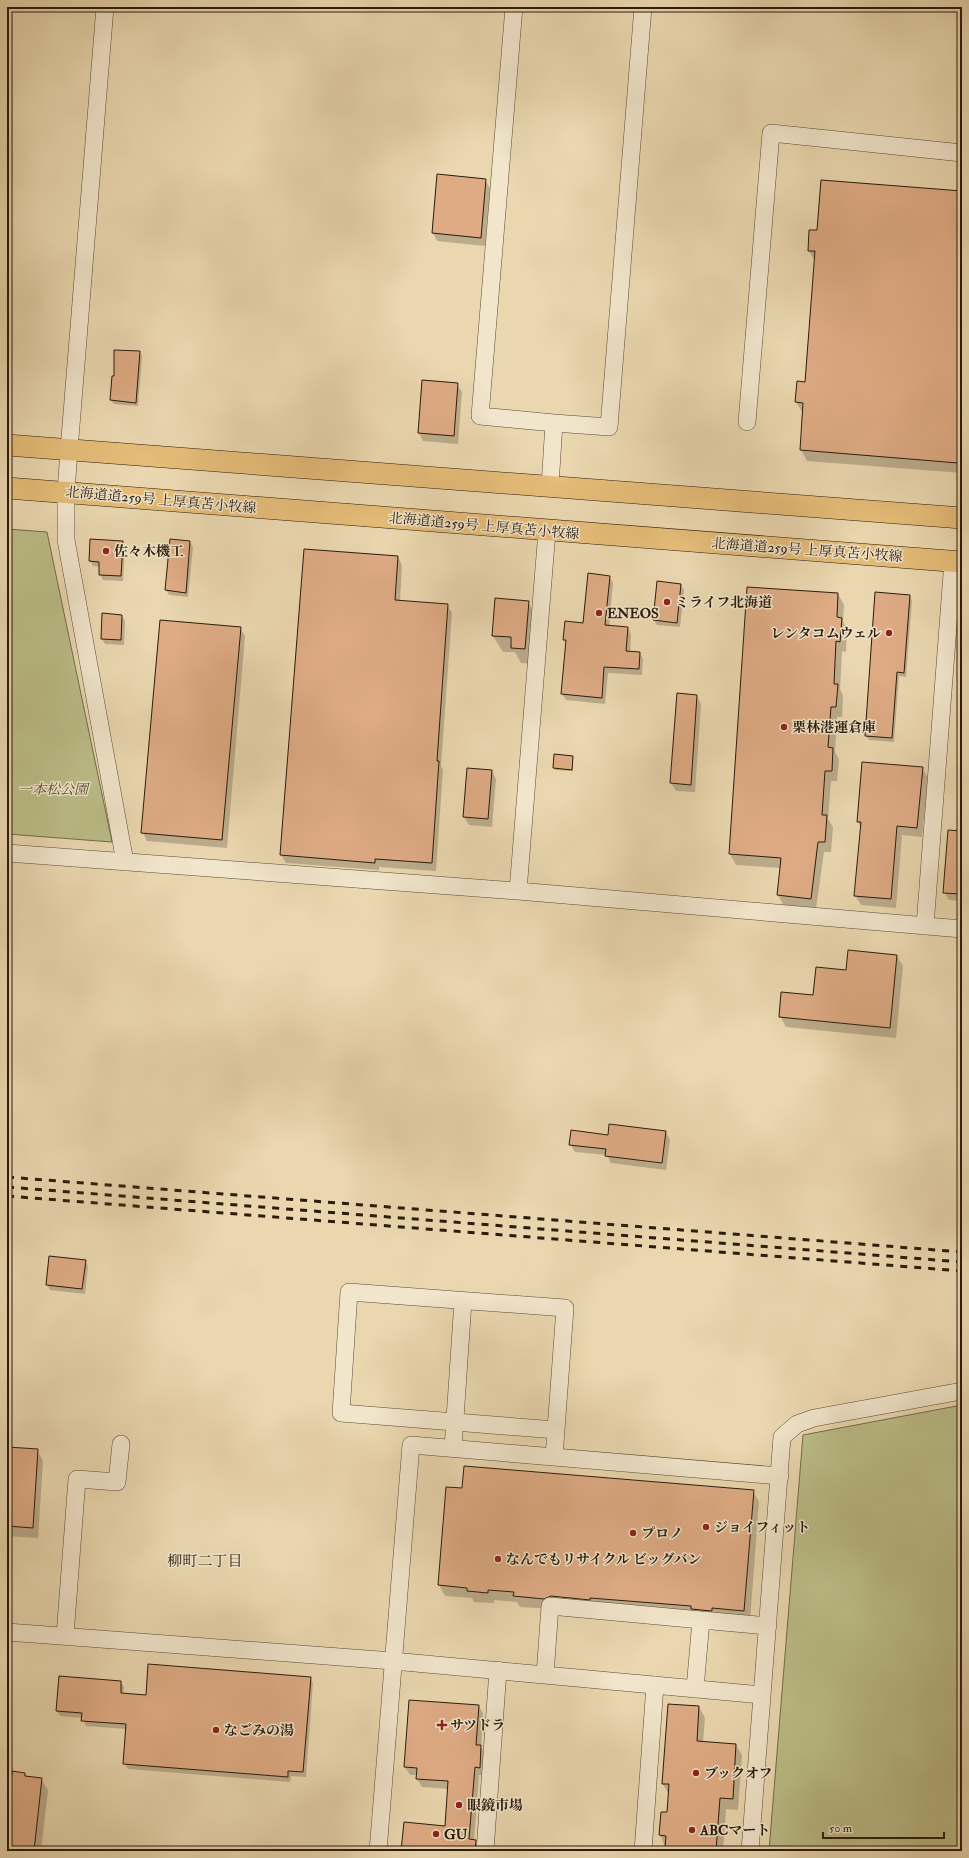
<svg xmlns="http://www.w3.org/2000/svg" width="969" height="1858" font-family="'IM FELL Double Pica','Noto Serif JP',serif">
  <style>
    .green { fill: #bbbd88; stroke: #726c4a }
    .shadow { fill: #0003 }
    .building { fill: #deab84; stroke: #2a1b0c }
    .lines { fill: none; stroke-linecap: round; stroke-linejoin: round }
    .minor-casing { stroke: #5a4a35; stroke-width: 18 }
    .major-casing { stroke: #2a1b0c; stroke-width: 22 }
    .minor { stroke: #f1e5cb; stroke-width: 17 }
    .major { stroke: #e5bc78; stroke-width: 21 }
    .rail { stroke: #2a1b0c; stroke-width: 3; stroke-dasharray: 7 7; stroke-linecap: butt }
    .poi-dot { fill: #8f2418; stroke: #f1e5cb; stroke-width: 1.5 }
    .labels { text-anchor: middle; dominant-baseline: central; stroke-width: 3; stroke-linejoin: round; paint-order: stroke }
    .street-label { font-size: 14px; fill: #2a1b0c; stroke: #f1e5cb }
    .poi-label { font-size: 14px; font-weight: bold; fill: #2a1b0c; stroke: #f1e5cb; text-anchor: start }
    .park-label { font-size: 14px; font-style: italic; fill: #564c31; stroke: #f1e5cb }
    .neighbourhood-label { font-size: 15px; fill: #2a1b0c; stroke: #f1e5cb }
  </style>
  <rect width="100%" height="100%" fill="#ead7af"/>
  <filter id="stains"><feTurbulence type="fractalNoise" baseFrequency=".005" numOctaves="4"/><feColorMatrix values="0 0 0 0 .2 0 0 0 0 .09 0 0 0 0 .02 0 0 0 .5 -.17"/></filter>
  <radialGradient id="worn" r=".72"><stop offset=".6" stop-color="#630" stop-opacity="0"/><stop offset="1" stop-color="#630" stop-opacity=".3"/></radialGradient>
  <!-- green -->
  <path class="green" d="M7,529L47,532L112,842L7,834Z
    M962,1405V1851H769L803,1435Z"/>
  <!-- shadow -->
  <path class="shadow" d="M438,175L485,180L490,188L485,246L437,241L433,233Z
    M962,192V473L807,461L801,450L802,412L796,402L806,383L815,261L809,251L818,231Z
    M140,352L142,356L138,406L114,404L111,400Z
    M457,384L462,392L458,444L423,441L419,433Z
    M91,540L122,542L125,547L123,581L103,580L100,574V567L93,566L90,561Z
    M170,540L190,542L193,547L188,597L169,595L166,590Z
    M398,557L402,565L400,601L447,605L452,613L441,766L443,770L436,871L379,867V870L286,863L281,855Z
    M609,576L613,583L609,626L628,628L631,634L630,653H640L643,659L642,675L608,673L605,704L566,700L562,694L567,644L564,640L584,624Z
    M681,585L684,590L680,627L657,625L654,620Z
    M748,588L838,594L844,605L843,621L847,629L846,652L842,651L840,689L843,696L842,717H837L835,752L839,759L837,781H831L828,819L833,827L831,852H824L816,909L784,906L778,895L781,868L736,865L730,854Z
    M910,596L912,601L906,677L899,676L894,742L869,740L866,736Z
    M528,602L537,618L534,664L521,663L515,652H503L493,636Z
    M122,616L125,621L124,645L105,644L102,639Z
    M240,628L245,636L227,848L147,841L143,833Z
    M697,696L701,704L695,792L676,791L671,783Z
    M572,757L573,771L555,770L554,768Z
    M922,768L928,778L922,837L902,835L896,908L861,905L855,895L861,828L858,822Z
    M492,771L496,779L492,827L469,825L464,817Z
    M962,832V901L949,900L944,892Z
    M897,956L903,966L896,1038L786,1027L780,1016L814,996L847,972Z
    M666,1132L670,1140L666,1170L611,1163L607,1155L575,1152L570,1144L609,1136Z
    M85,1261L88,1266L85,1294L50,1290L47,1284Z
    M7,1448L37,1450L43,1461L38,1538L7,1536Z
    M447,1488L753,1491L759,1502L750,1621L520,1607L517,1602L494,1600V1603L474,1602L472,1598L445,1596L439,1585Z
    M310,1678L313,1683L306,1777L291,1776L290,1782L128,1769L124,1763L127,1729L86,1726L83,1718L60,1716L57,1711L121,1682L124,1687L123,1695L147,1696Z
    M7,1683L10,1688L7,1721Z
    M479,1706L483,1714L481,1747L485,1754L484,1775H479L474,1840L478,1851H402L446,1827L448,1789L422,1787L417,1779V1775H410L405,1767Z
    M699,1707L705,1718L703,1742L736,1745L742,1755L738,1810L726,1809L723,1851H667L660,1835L668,1813L669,1795L663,1784Z
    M7,1772L25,1774L27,1778L41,1779L48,1790L41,1851H7Z"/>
  <!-- building -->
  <path class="building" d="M437,174L486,179L481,238L432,233Z
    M821,180L962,191V411L958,463L800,450L803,403L795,402L797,381L805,382L815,251H808L809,230H817Z
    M114,350L140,351L136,403L110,400L112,376H114Z
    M422,380L458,383L454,436L418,433Z
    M90,539L123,541L121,576L99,575V562L89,561Z
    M170,539L190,541L186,593L165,590Z
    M304,549L398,556L395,600L448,604L437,761H439L432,863L375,859V863L280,855Z
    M588,573L610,576L605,625L628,627L626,651L640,652L639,669L604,667L602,698L561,694L566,640H563L565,621L583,623Z
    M657,581L681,584L677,623L653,620Z
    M747,587L838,593L837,617L842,618L840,642L836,641L834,684H838L836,707H831L828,747L833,748L832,771H825L822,815H827L825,842H818L811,899L777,895L781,858L729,854Z
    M875,592L910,595L904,673L897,672L892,738L865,736Z
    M495,598L529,601L525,649L511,648V637L492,636Z
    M102,613L122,615L121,640L101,639Z
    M160,620L241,627L222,840L141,833Z
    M677,693L697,695L691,785L670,783Z
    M554,754L573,756L572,770L553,768Z
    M862,762L923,767L917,828L897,826L891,899L854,896L861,822H857Z
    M467,768L492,770L488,819L463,817Z
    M948,830L962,831V894L943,893Z
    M848,950L897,955L890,1028L779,1017L781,992L813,995L816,967L846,970Z
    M609,1124L666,1131L662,1163L605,1156L606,1149L569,1145L571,1130L608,1135Z
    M49,1256L86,1260L82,1289L46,1285Z
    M7,1447L38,1449L33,1528L7,1526Z
    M464,1466L754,1490L744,1611L712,1608V1611L691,1609V1606L590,1598V1600L551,1596L544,1599L513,1596L514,1592L488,1590V1593L467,1591V1588L438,1585L446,1487L462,1488Z
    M148,1664L311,1677L303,1772L288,1771V1777L123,1764L126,1724L81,1721L82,1713L56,1711L59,1676L121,1681V1693L146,1695Z
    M409,1700L479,1705L476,1745H481L480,1768L475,1767L469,1839L476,1840L475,1851H401L404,1822L445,1826L448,1781L416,1779L417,1768L404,1767Z
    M668,1704L699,1706L697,1741L736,1744L733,1799L720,1798L716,1851L665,1848L666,1836L659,1835L661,1812H667L669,1784H662Z
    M12,1771L25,1773V1776L42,1778L34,1851H7V1774L12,1775Z"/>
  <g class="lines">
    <!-- minor casing -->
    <g class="minor-casing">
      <path id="minor" d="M105,7L69,450L66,492V540L125,862
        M514,7L480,416L554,423
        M747,422L771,133L962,153
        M550,486L554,423L609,427L643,7
        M7,853L518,891L962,929
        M518,891L547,531
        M925,926L953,561
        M453,1448L463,1301
        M554,1457L565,1308L349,1292L341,1413L556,1430
        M7,1632L393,1661L762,1695
        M65,1636L77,1479L117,1482L121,1444
        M545,1675L550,1606L701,1620
        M695,1689L701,1620L768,1626
        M378,1851L411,1445L780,1476
        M485,1851L498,1670
        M643,1851L655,1685
        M750,1851L782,1437L797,1424L814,1418L962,1391"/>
    </g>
    <!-- major casing -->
    <g class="major-casing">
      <path id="major" d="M7,445L962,518
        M7,488L962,562"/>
    </g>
    <!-- minor -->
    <use href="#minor" class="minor"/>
    <!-- major -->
    <use href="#major" class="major"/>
    <!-- rail -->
    <path class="rail" d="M7,1177L962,1252
      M7,1187L962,1262
      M7,1196L962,1271"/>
  </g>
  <!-- markers -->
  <g class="poi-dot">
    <circle cx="106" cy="551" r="4"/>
    <circle cx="667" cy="602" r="4"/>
    <circle cx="599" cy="613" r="4"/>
    <circle cx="889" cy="633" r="4"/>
    <circle cx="784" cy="727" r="4"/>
    <circle cx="706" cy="1527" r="4"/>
    <circle cx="633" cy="1533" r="4"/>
    <circle cx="498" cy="1559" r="4"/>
    <path d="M440 1719h4v4h4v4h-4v4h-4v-4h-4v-4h4z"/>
    <circle cx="216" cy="1730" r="4"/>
    <circle cx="696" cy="1773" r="4"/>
    <circle cx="459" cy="1805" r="4"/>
    <circle cx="692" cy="1830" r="4"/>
    <circle cx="436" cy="1834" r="4"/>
  </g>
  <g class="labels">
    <!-- street labels -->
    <g class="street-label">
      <text transform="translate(161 500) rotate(5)">北海道道259号 上厚真苫小牧線</text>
      <text transform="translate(484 526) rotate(5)">北海道道259号 上厚真苫小牧線</text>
      <text transform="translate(807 550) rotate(4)">北海道道259号 上厚真苫小牧線</text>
    </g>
    <!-- poi labels -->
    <g class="poi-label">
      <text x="114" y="551">佐々木機工</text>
      <text x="675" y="602">ミライフ北海道</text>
      <text x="607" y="613">ENEOS</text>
      <text x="881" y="633" text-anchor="end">レンタコムウェル</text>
      <text x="792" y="727">栗林港運倉庫</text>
      <text x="714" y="1527">ジョイフィット</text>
      <text x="641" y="1533">プロノ</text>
      <text x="506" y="1559">なんでもリサイクル ビッグバン</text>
      <text x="450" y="1725">サツドラ</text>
      <text x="224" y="1730">なごみの湯</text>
      <text x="704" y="1773">ブックオフ</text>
      <text x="467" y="1805">眼鏡市場</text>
      <text x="700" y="1830">ABCマート</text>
      <text x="444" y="1834">GU</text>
    </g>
    <!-- park labels -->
    <g class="park-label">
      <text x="53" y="789">一本松公園</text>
    </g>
    <!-- neighbourhood labels -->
    <g class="neighbourhood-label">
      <text x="205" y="1561">柳町二丁目</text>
    </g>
  </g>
  <!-- margin -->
  <rect width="969" height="1858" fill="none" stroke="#ead7af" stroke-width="24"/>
  <rect x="8" y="8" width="953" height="1842" fill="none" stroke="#2a1b0c" stroke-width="2"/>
  <rect x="12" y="12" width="945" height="1834" fill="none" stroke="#2a1b0c"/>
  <!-- scale -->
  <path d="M823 1832v6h121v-6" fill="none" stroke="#2a1b0c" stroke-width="2"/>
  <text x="829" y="1832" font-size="12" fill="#2a1b0c" stroke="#f1e5cb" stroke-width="3" paint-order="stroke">50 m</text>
  <rect width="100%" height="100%" filter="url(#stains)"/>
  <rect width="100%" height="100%" fill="url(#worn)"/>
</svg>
